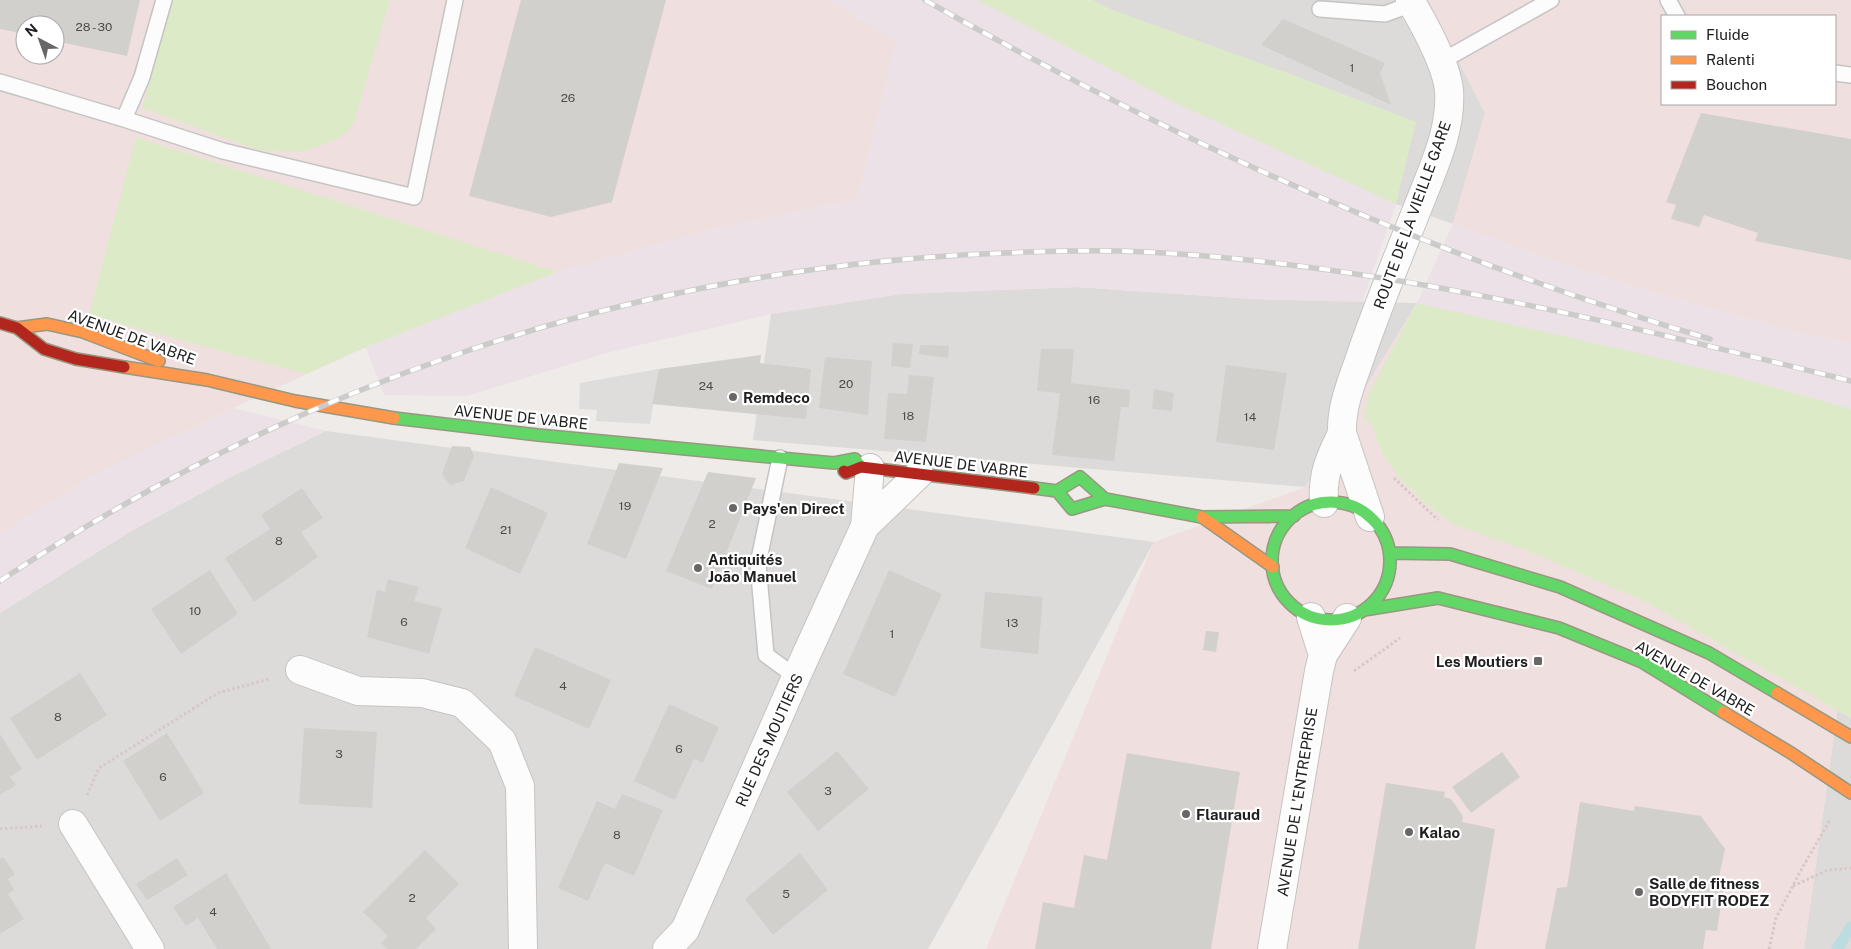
<svg xmlns="http://www.w3.org/2000/svg" width="1851" height="949" font-family="'Public Sans',sans-serif">
  <style>
    .residential { fill: #dddbda }
    .commercial { fill: #f0dfdf; fill-rule: evenodd }
    .industrial { fill: #ebe1e7 }
    .grass { fill: #ddeac8 }
    .parking { fill: #dedddc }
    .lines { fill: none; stroke-linecap: round; stroke-linejoin: round }
    .stream { stroke: #bcdce0; stroke-width: 11 }
    .building { fill: #d2d0cd }
    .lane-casing { stroke: #c5c4c3; stroke-width: 18 }
    .street-casing { stroke: #c5c4c3; stroke-width: 30 }
    .fast-casing { stroke: #989780; stroke-width: 14 }
    .slow-casing { stroke: #989780; stroke-width: 14 }
    .jam-casing { stroke: #989780; stroke-width: 14 }
    .path { stroke: #d7c8c7; stroke-width: 3; stroke-dasharray: 2.5 2.5; stroke-linecap: butt }
    .lane { stroke: #fcfcfc; stroke-width: 15 }
    .street { stroke: #fcfcfc; stroke-width: 28 }
    .fast { stroke: #63d668; stroke-width: 11 }
    .slow { stroke: #ff974d; stroke-width: 11 }
    .jam { stroke: #b3261e; stroke-width: 11 }
    .rail-casing { stroke: #cbcbca; stroke-width: 5.5 }
    .rail { stroke: #fff; stroke-width: 4; stroke-dasharray: 11; stroke-linecap: butt }
    .poi-dot { fill: #686766; stroke: #fff; stroke-width: 2 }
    .labels { text-anchor: middle; dominant-baseline: central; stroke-width: 4.5; stroke-linejoin: round; paint-order: stroke }
    .number-label { font-size: 12px; fill: #4c4c4b }
    .street-label { font-size: 15px; fill: #202020; stroke: #fff }
    .poi-label { font-size: 15px; font-weight: bold; fill: #202020; stroke: #fff; text-anchor: start }
  </style>
  <rect width="100%" height="100%" fill="#eeebe8"/>
  <!-- residential -->
  <path class="residential" d="M977,0H1428L1485,113L1453,224L1396,204L1182,106Z
    M1077,287L1253,299L1417,303L1305,487L753,440L771,314L901,294Z
    M326,431L1154,542L928,949H0V613L131,531L231,477Z
    M1851,615V949H1804Z"/>
  <!-- commercial -->
  <path class="commercial" d="M0,0H829L896,41L858,199L713,229L557,272L366,347L233,408L87,479L0,534ZM25,25H55V55H25Z
    M1428,0H1851V344L1785,329L1658,294L1555,261L1453,224L1485,113ZM1662,16H1835V104H1662Z
    M1417,303L1516,325L1851,409V615L1804,949H986L1154,542L1305,487Z"/>
  <!-- industrial -->
  <path class="industrial" d="M829,0H977L1182,106L1396,204L1362,302L1253,299L1077,287L901,294L771,314L606,353L467,396L384,395L366,347L557,272L713,229L858,199L896,41Z
    M1453,224L1555,261L1658,294L1785,329L1851,344V409L1730,375L1417,303Z
    M233,408L326,431L231,477L131,531L0,613V534L87,479Z"/>
  <!-- grass -->
  <path class="grass" d="M172,0H390L353,125L340,138L303,152L258,150L142,108Z
    M977,0H1093L1115,11L1296,76L1416,122L1396,204L1182,106Z
    M136,137L557,272L366,347L306,374L89,315Z
    M1417,303L1625,350L1730,375L1851,409V718L1642,600L1528,551L1453,524L1424,502L1403,482L1386,460L1376,439L1373,427L1364,417L1369,393Z"/>
  <!-- parking -->
  <path class="parking" d="M659,369L650,424L596,421L597,410L579,409L580,383Z"/>
  <g class="lines">
    <!-- stream -->
    <path class="stream" d="M1837,949L1851,927"/>
  </g>
  <!-- building -->
  <path class="building" d="M0,0H140L127,56L55,41V25H25V34L0,29Z
    M521,0H666L612,202L551,217L469,196Z
    M1283,19L1385,63L1380,73L1391,105L1261,45Z
    M1701,113L1851,139V260L1755,241L1758,233L1704,215L1699,227L1671,219L1676,205L1666,202Z
    M893,343L913,344L910,368L891,366Z
    M920,345L949,346L948,358L919,354Z
    M1041,349H1074L1071,383L1130,390L1129,407H1121L1114,461L1052,455L1060,393L1037,391Z
    M761,355L760,363L811,369L806,419L652,404L659,369Z
    M825,357L872,361L868,415L819,408Z
    M1226,365L1287,373L1274,450L1216,442Z
    M909,375L934,377L926,442L884,439L888,393L907,394Z
    M1154,389L1174,393L1172,411L1152,409Z
    M452,446L470,447L474,456L464,481L450,485L442,474Z
    M619,463L663,468L626,559L587,544Z
    M708,472L756,478L712,589L666,571Z
    M491,487L548,513L520,574L465,548Z
    M302,488L323,518L301,532L318,557L254,602L225,558L270,529L261,515Z
    M210,570L238,614L181,654L151,609Z
    M889,570L942,594L895,697L843,674Z
    M388,579L419,587L414,601L442,608L429,654L367,637L377,590L385,592Z
    M985,592L1043,597L1038,654L980,648Z
    M1206,631L1219,632L1216,652L1203,650Z
    M535,647L611,680L589,729L514,696Z
    M80,673L107,715L37,760L10,718Z
    M669,704L719,727L703,763L694,759L675,800L634,781Z
    M304,728L377,732L372,808L299,804Z
    M167,733L204,793L160,821L123,761Z
    M0,734L22,769L10,777L16,785L0,795Z
    M837,751L869,789L818,831L787,792Z
    M1502,752L1520,777L1471,813L1452,787Z
    M1127,753L1240,772L1211,949H1035L1043,902L1074,908L1084,855L1107,860Z
    M1386,783L1445,792L1444,797L1451,799L1463,816L1462,822L1495,829L1475,949H1358Z
    M622,794L663,810L634,876L605,863L588,901L558,888L597,801L615,809Z
    M1580,802L1634,811L1635,806L1701,816L1725,849L1719,877L1725,878L1717,931L1706,930L1703,949H1545L1557,888L1567,887Z
    M425,850L459,884L426,918L436,929L416,949H387L381,943L388,936L363,912Z
    M800,853L828,890L773,935L745,899Z
    M3,857L15,874L8,879L14,890L8,894L24,919L0,934V859Z
    M177,858L188,875L147,900L136,884Z
    M226,873L271,949H217L198,918L186,926L173,907Z"/>
  <g class="lines">
    <!-- lane casing -->
    <g class="lane-casing">
      <path id="lane" d="M1668,0L1677,16
        M1320,9L1385,14L1412,4
        M1442,61L1551,0
        M1835,73L1851,75
        M0,82L124,119L142,77L164,0
        M124,119L223,151L414,197L455,0
        M780,458L758,564L766,655L796,677"/>
    </g>
    <!-- street casing -->
    <g class="street-casing">
      <path id="street" d="M870,468L865,526L919,474
        M1324,503C1322,474 1330,458 1342,433
        M1370,517L1342,433C1341,403 1354,377 1363,349C1380,301 1399,254 1418,207C1432,170 1452,131 1449,90C1446,63 1424,24 1410,0
        M1311,617L1323,655
        M300,670L358,691L422,693L462,703L502,741L520,786L523,949
        M73,824L150,949
        M667,949L685,930L796,677L865,526
        M1272,949L1319,671L1323,655L1347,618"/>
    </g>
    <!-- fast casing -->
    <g class="fast-casing">
      <path id="fast" d="M394,418L538,435L834,463L855,459L861,467
        M1034,488L1057,491L1080,477L1105,499
        M1057,491L1072,509L1105,499L1202,517L1294,516
        M1272 561a59 59 0 1 1 118 0a59 59 0 1 1-118 0Z
        M1390,553L1450,554L1560,587L1709,653L1777,693
        M1364,610L1438,598L1559,628L1642,662L1723,712"/>
    </g>
    <!-- slow casing -->
    <g class="slow-casing">
      <path id="slow" d="M17,328L47,324L83,332L159,361
        M124,367L207,380L295,401L394,418
        M1202,517L1273,567
        M1777,693L1851,737
        M1723,712L1791,753L1851,793"/>
    </g>
    <!-- jam casing -->
    <g class="jam-casing">
      <path id="jam" d="M0,323L17,328L44,349L76,359L124,367
        M844,471L846,473L861,467L1034,488"/>
    </g>
    <!-- path -->
    <path class="path" d="M1394,478L1438,520
      M1354,671L1400,638
      M87,795L99,768L218,693L269,679
      M0,829L42,826
      M1793,886L1828,870L1851,868
      M1769,949L1776,918L1801,870L1830,820"/>
    <!-- lane -->
    <use href="#lane" class="lane"/>
    <!-- street -->
    <use href="#street" class="street"/>
    <!-- fast -->
    <use href="#fast" class="fast"/>
    <!-- slow -->
    <use href="#slow" class="slow"/>
    <!-- jam -->
    <use href="#jam" class="jam"/>
    <!-- rail casing -->
    <g class="rail-casing">
      <path id="rail" d="M925,0C1172,140 1437,258 1710,339
        M0,581C288,389 616,275 962,255C1023,252 1085,249 1146,252C1383,264 1621,324 1851,381"/>
    </g>
    <!-- rail -->
    <use href="#rail" class="rail"/>
  </g>
  <!-- markers -->
  <g class="poi-dot">
    <circle cx="733" cy="397" r="5"/>
    <circle cx="733" cy="508" r="5"/>
    <circle cx="698" cy="568" r="5"/>
    <rect x="1533" y="656" width="10" height="10" rx="2.5"/>
    <circle cx="1186" cy="814" r="5"/>
    <circle cx="1409" cy="832" r="5"/>
    <circle cx="1639" cy="892" r="5"/>
  </g>
  <g class="labels">
    <!-- number labels -->
    <g class="number-label">
      <text x="94" y="27">28 - 30</text>
      <text x="1352" y="68">1</text>
      <text x="568" y="98">26</text>
      <text x="846" y="384">20</text>
      <text x="706" y="386">24</text>
      <text x="1094" y="400">16</text>
      <text x="908" y="416">18</text>
      <text x="1250" y="417">14</text>
      <text x="625" y="506">19</text>
      <text x="712" y="524">2</text>
      <text x="506" y="530">21</text>
      <text x="279" y="541">8</text>
      <text x="195" y="611">10</text>
      <text x="404" y="622">6</text>
      <text x="1012" y="623">13</text>
      <text x="892" y="634">1</text>
      <text x="563" y="686">4</text>
      <text x="58" y="717">8</text>
      <text x="679" y="749">6</text>
      <text x="339" y="754">3</text>
      <text x="163" y="777">6</text>
      <text x="828" y="791">3</text>
      <text x="617" y="835">8</text>
      <text x="786" y="894">5</text>
      <text x="412" y="898">2</text>
      <text x="213" y="912">4</text>
    </g>
    <!-- street labels -->
    <g class="street-label">
      <text transform="translate(1412 215) rotate(-70)">ROUTE DE LA VIEILLE GARE</text>
      <text transform="translate(132 337) rotate(20)">AVENUE DE VABRE</text>
      <text transform="translate(521 417) rotate(6)">AVENUE DE VABRE</text>
      <text transform="translate(961 464) rotate(7)">AVENUE DE VABRE</text>
      <text transform="translate(1695 678) rotate(30)">AVENUE DE VABRE</text>
      <text transform="translate(769 740) rotate(-66)">RUE DES MOUTIERS</text>
      <text transform="translate(1297 802) rotate(-81)">AVENUE DE L'ENTREPRISE</text>
    </g>
    <!-- poi labels -->
    <g class="poi-label">
      <text x="743" y="397">Remdeco</text>
      <text x="743" y="508">Pays'en Direct</text>
      <text x="708" y="559">Antiquités<tspan x="708" dy="17">João Manuel</tspan></text>
      <text x="1528" y="661" text-anchor="end">Les Moutiers</text>
      <text x="1196" y="814">Flauraud</text>
      <text x="1419" y="832">Kalao</text>
      <text x="1649" y="883">Salle de fitness<tspan x="1649" dy="17">BODYFIT RODEZ</tspan></text>
    </g>
  </g>
  <!-- legend -->
  <rect x="1661" y="15" width="175" height="90" fill="#ffffff" stroke="#a6a6a6"/>
  <rect x="1671" y="31" width="25" height="8" fill="#63d668" stroke="#a6a6a6"/>
  <text x="1706" y="40" font-size="15" fill="#202020">Fluide</text>
  <rect x="1671" y="56" width="25" height="8" fill="#ff974d" stroke="#a6a6a6"/>
  <text x="1706" y="65" font-size="15" fill="#202020">Ralenti</text>
  <rect x="1671" y="81" width="25" height="8" fill="#b3261e" stroke="#a6a6a6"/>
  <text x="1706" y="90" font-size="15" fill="#202020">Bouchon</text>
  <!-- north arrow -->
  <g transform="translate(40 40) rotate(319)"><circle r="24" fill="#ffffff" stroke="#a6a6a6"/>
  <path d="M0-4L9 19L0 12L-9 19Z" fill="#686766"/>
  <text y="-8" font-size="14" font-weight="bold" text-anchor="middle" fill="#202020">N</text>
  </g>
</svg>
